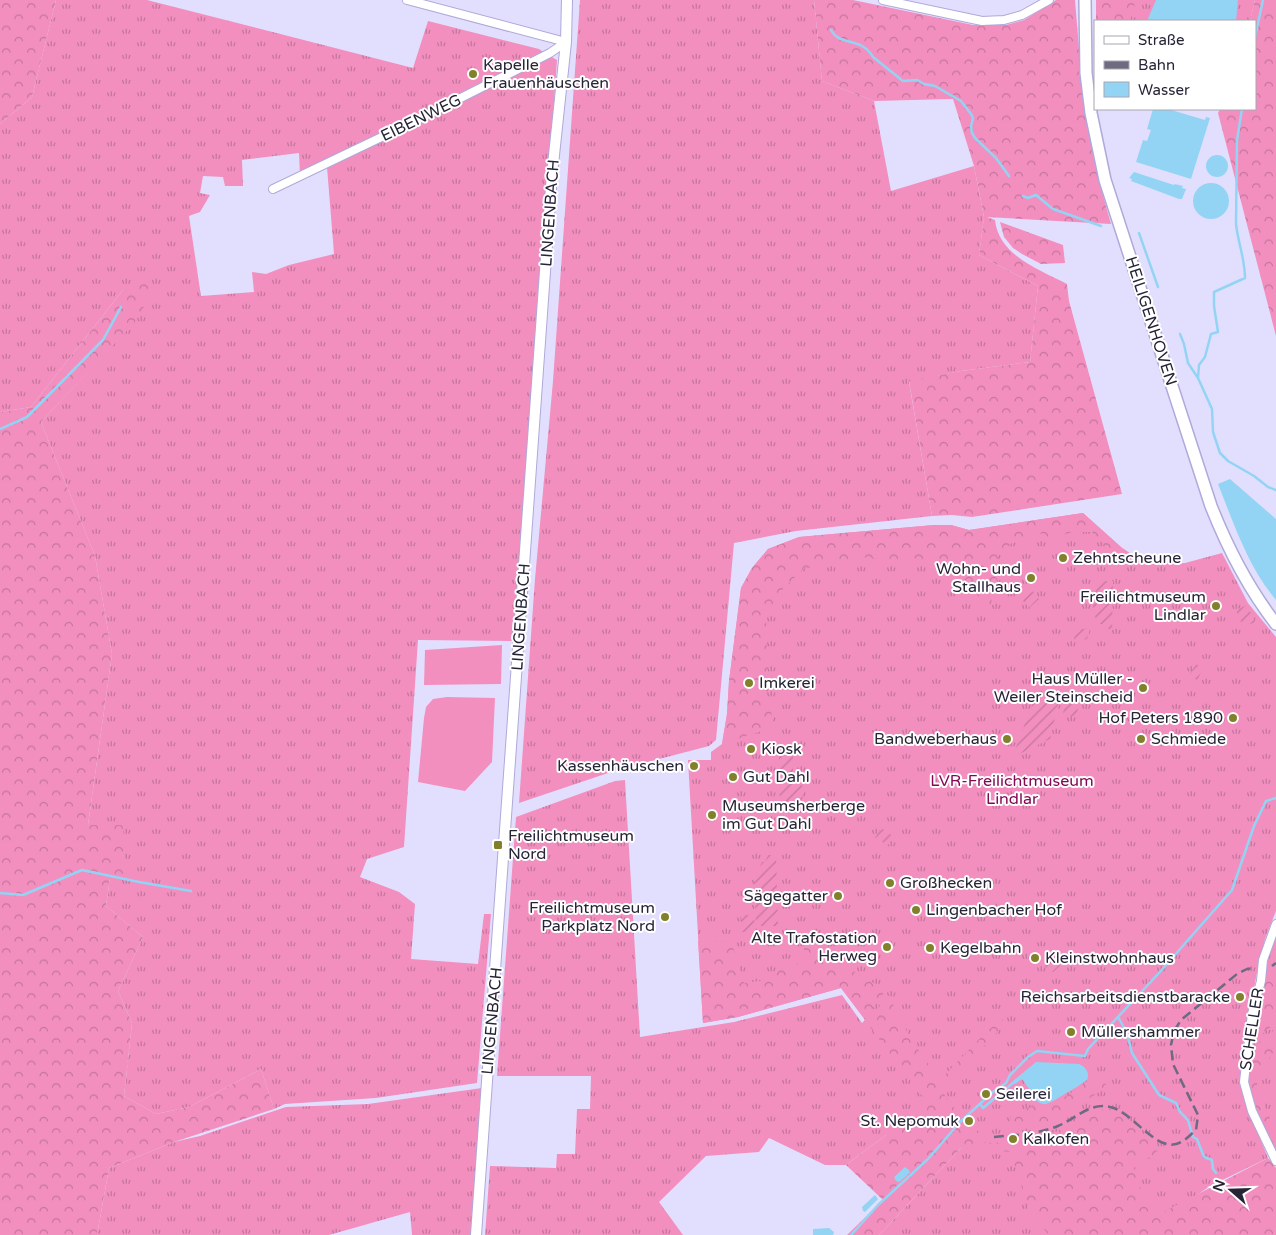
<svg xmlns="http://www.w3.org/2000/svg" width="1276" height="1235" font-family="'Varela Round',sans-serif">
  <style>
    .grass { fill: url(#grass-tufts) }
    .forest { fill: url(#forest-crowns) }
    .garden { fill: url(#garden-furrows) }
    .pitch { fill: #f28fbf }
    .water { fill: #93d4f5 }
    .lines { fill: none; stroke-linecap: round; stroke-linejoin: round }
    .stream { stroke: #93d4f5; stroke-width: 2.5 }
    .minor-casing { stroke: #afa9da; stroke-width: 10 }
    .tertiary-casing { stroke: #afa9da; stroke-width: 12 }
    .secondary-casing { stroke: #afa9da; stroke-width: 14 }
    .minor { stroke: #fff; stroke-width: 8 }
    .tertiary { stroke: #fff; stroke-width: 10 }
    .secondary { stroke: #fff; stroke-width: 11 }
    .rail { stroke: #6d6a82; stroke-width: 2.5; stroke-dasharray: 10 5; stroke-linecap: butt }
    .poi-dot { fill: #80812a; stroke: #fff; stroke-width: 2 }
    .labels { text-anchor: middle; dominant-baseline: central; stroke-width: 4; stroke-linejoin: round; paint-order: stroke }
    .poi-label { font-size: 16px; fill: #262437; stroke: #fff; text-anchor: start }
    .street-label { font-size: 16px; fill: #262437; stroke: #fff }
    .park-label { font-size: 16px; fill: #830855; stroke: #fff }
  </style>
  <defs>
    <pattern id="grass-tufts" width="24" height="20" patternUnits="userSpaceOnUse" patternTransform="scale(1.25)"><rect width="24" height="20" fill="#f28fbf"/><path d="M3 7l-1-3M5 7V3M7 7l1-3M15 17l-1-3M17 17v-4M19 17l1-3" fill="none" stroke="#c4759c"/></pattern>
    <pattern id="forest-crowns" width="20" height="18" patternUnits="userSpaceOnUse" patternTransform="scale(1.25)"><rect width="20" height="18" fill="#f28fbf"/><path d="M2 6a3 3 0 1 1 6 0M12 15a3 3 0 1 1 6 0" fill="none" stroke="#c4759c"/></pattern>
    <pattern id="garden-furrows" width="10" height="10" patternUnits="userSpaceOnUse" patternTransform="scale(1.25)"><rect width="10" height="10" fill="#f28fbf"/><path d="M-1 1l2-2M0 10L10 0M9 11l2-2" fill="none" stroke="#c4759c"/></pattern>
  </defs>
  <rect width="100%" height="100%" fill="#e2dffe"/>
  <!-- grass -->
  <path class="grass" d="M56,0H147L413,68L428,21L539,49L545,53L300,176L299,153L242,160L243,186H225L223,177L203,176L200,193L210,195L200,212L189,216L201,296L254,292L252,272L266,274L289,265L334,254L327,167L550,56L557,60L516,641L418,640L404,847L367,859L360,877L399,892L415,904L411,959L478,964L484,914H491L477,1083L376,1098L285,1104L274,1109L261,1069L189,1107L156,1114L124,1096L132,1023L118,991L143,937L106,906L110,878L88,825L112,654L95,556L41,422L134,322L123,290L31,407L0,412V124L32,97Z
    M580,0H814L822,81L874,101L891,191L974,166L984,217L979,255L1038,286L1030,362L961,371L909,382L932,516L796,531L734,543L716,740L709,746L617,770L519,803L535,579L553,381Z
    M1096,0H1255L1250,21H1096Z
    M1083,513L1121,547L1146,564L1185,563L1222,553L1248,603L1276,637V911L1265,939L1259,962L1242,1051L1240,1082L1250,1113L1268,1158L1210,1186L1139,1235H879L961,1148L886,1135L846,1165H825L769,1138L759,1152L706,1156L659,1202L683,1235H485L490,1166L556,1168L557,1154H575L577,1109H590L591,1076H497L516,817L615,781L625,780L640,1037L734,1022L842,995L862,1023L865,1020L841,988L738,1017L703,1023L688,760H711V752L722,744L727,714L729,681L741,588L752,568L768,549L799,537L934,525H951L969,530Z
    M1276,934V1156L1257,1112L1249,1052L1257,1034L1266,960Z
    M482,1088L471,1235H412L410,1212L329,1235H97L109,1168L174,1142L200,1136L286,1107L368,1104Z"/>
  <!-- forest -->
  <path class="forest" d="M0,0H56L32,97L0,124Z
    M814,0H853L973,25H1006L1024,20L1056,0H1075L1081,73L1099,181L1111,224L987,217L995,220C999,256 1039,269 1067,284L1069,301L1122,494L972,517L952,515L932,516L909,381L961,371L1030,362L1038,286L979,255L984,217L974,166L953,99L874,101L822,81Z
    M1096,0H1136L1130,21H1096Z
    M1255,0H1276V336L1218,113L1220,109H1255V21H1250Z
    M1000,222L1063,245L1065,263L1041,264L1022,254L1013,248L1004,237Z
    M142,279L153,291L135,322L41,422L95,556L112,654L88,825H123L126,873L110,878L106,906L143,937L118,991L132,1023L124,1096L156,1114L189,1107L261,1069L274,1109L174,1142L109,1168L97,1235H0V412L31,407L123,290Z
    M1083,513L1121,547L1108,549L1092,532H1072L1050,539L1042,533L1030,541L1012,543L998,556L997,565L992,573L1006,590L998,589L993,594L990,609L971,586L952,573L914,558L897,561L861,557L803,569L780,592L766,616L768,692L753,684L757,673L754,671H751L743,680V684L758,698L769,700L774,727L722,744L727,714L729,681L741,588L752,568L768,549L799,537L934,525H951L969,530Z
    M818,937L817,960L839,963L886,990L865,1019L841,988L738,1017L703,1023L698,941H731L744,983L767,980L774,972L804,961V940Z
    M1276,975V1022L1259,1037L1257,1034L1263,978Z
    M888,995L912,1041L940,1080L988,1030L1005,1018L1003,1026L981,1049L943,1093C954,1107 966,1127 983,1133L984,1143L1021,1142L1065,1129L1091,1112L1098,1110L1111,1109L1123,1114L1158,1150L1151,1157L1133,1164C1139,1184 1142,1202 1161,1213L1268,1158L1276,1168V1235H1049L1030,1214L1011,1152L961,1148L879,1235H847L883,1200L846,1165L886,1135L925,1100L867,1023Z
    M1276,1027V1048L1260,1072L1257,1084L1260,1095L1276,1133V1156L1257,1112L1248,1081L1249,1052Z
    M1091,1078H1097L1108,1086L1070,1111L1046,1122L1009,1126L1013,1107C1024,1111 1028,1110 1036,1102L1041,1108L1047,1109C1062,1098 1077,1090 1091,1078Z"/>
  <!-- garden -->
  <path class="garden" d="M1097,581H1113L1112,631L1096,621L1093,606Z
    M1030,588L1039,599L1029,608L1020,597Z
    M1247,605L1255,622L1243,627L1236,610Z
    M1075,629H1090L1087,639L1074,642Z
    M1196,664L1203,669L1197,680L1189,675Z
    M1036,695L1060,697L1050,739L1019,754L1016,747Z
    M1066,697L1080,700L1076,717L1063,714Z
    M793,755V774L779,775V756Z
    M779,781H802L803,813H782V808H780Z
    M881,828L893,836L888,845L875,838Z
    M768,855H776L778,926H756L754,879L762,862H765Z
    M741,915H754L755,932H742Z
    M1052,953L1059,955L1062,960L1059,967L1053,972L1047,971L1044,962H1051Z"/>
  <!-- pitch -->
  <path class="pitch" d="M502,645L501,684L424,685L425,650Z
    M447,697L495,698L492,762L465,791L418,782L424,718L426,707L433,699Z"/>
  <!-- water -->
  <path class="water" d="M1156,0H1238L1236,21H1147Z
    M1153,109H1168L1205,120L1206,117L1210,118L1191,179L1136,162L1143,140L1147,141L1151,130L1147,129Z
    M1206 166a11 11 0 1 1 22 0a11 11 0 1 1-22 0Z
    M1134,172L1174,185L1175,184L1183,186L1182,188L1186,189L1182,199H1179L1131,181L1132,179L1129,178Z
    M1193 201a18 18 0 1 1 36 0a18 18 0 1 1-36 0Z
    M1230,479L1276,519V600C1248,567 1234,524 1218,484Z
    M1036,1062L1079,1064C1086,1067 1090,1073 1087,1080C1079,1086 1071,1090 1063,1095C1045,1106 1043,1109 1028,1092L1030,1090L1022,1079L1015,1084L1013,1081Z
    M905,1167L909,1170L910,1173L899,1182L896,1181L894,1177Z
    M875,1195L878,1199L865,1212L863,1211L862,1207Z
    M829,1228L834,1232L833,1235H813V1229Z"/>
  <g class="lines">
    <!-- stream -->
    <path class="stream" d="M831,30C840,47 861,36 873,57L903,81L917,80L924,84L935,86L961,101L971,114L973,118L971,126L972,133L975,138L996,158L1009,176
      M1255,37L1263,0
      M1242,109L1237,140L1236,224C1238,243 1245,259 1245,278L1214,292V306L1218,332L1211,334L1205,357L1199,365L1198,378L1212,409L1213,432L1220,453L1228,461L1254,476L1268,487L1276,490
      M1023,196L1028,198L1036,195L1053,209L1101,226
      M1139,233L1158,287
      M1180,334L1184,344L1188,363L1198,378
      M0,429L27,417L103,340L121,307
      M0,893L23,895L82,870L139,882L191,891
      M1118,1017L1127,1033L1132,1053L1159,1095L1176,1103L1180,1112L1188,1120L1193,1137L1197,1139L1204,1157L1212,1160L1213,1169L1216,1173
      M981,1105L983,1108L1014,1082
      M851,1235L878,1205L928,1159L960,1122L994,1091L1006,1083L1010,1075L1028,1057L1037,1051L1085,1056L1088,1049L1159,973L1232,890L1254,826L1266,801L1276,798"/>
    <!-- minor casing -->
    <g class="minor-casing">
      <path id="minor" d="M407,0L566,42
        M883,0L982,21L1004,20L1022,15L1049,0
        M273,189L413,122L550,53L566,42
        M1276,924L1263,960L1261,981L1252,1014L1244,1082L1252,1111L1276,1161"/>
    </g>
    <!-- tertiary casing -->
    <g class="tertiary-casing">
      <path id="tertiary" d="M476,1235L552,174L566,42L567,0"/>
    </g>
    <!-- secondary casing -->
    <g class="secondary-casing">
      <path id="secondary" d="M1085,0L1086,73L1091,113L1105,180L1211,506C1228,549 1248,588 1276,624"/>
    </g>
    <!-- minor -->
    <use href="#minor" class="minor"/>
    <!-- tertiary -->
    <use href="#tertiary" class="tertiary"/>
    <!-- secondary -->
    <use href="#secondary" class="secondary"/>
    <!-- rail -->
    <path class="rail" d="M1272,966L1276,963
      M994,1137C1015,1135 1038,1134 1058,1126C1075,1119 1090,1102 1110,1107C1134,1112 1158,1156 1181,1142C1187,1139 1191,1134 1196,1130L1198,1115L1173,1064L1171,1045L1174,1031L1181,1020L1237,974L1247,969L1255,968"/>
  </g>
  <!-- markers -->
  <g class="poi-dot">
    <circle cx="473" cy="74" r="5"/>
    <circle cx="1063" cy="558" r="5"/>
    <circle cx="1031" cy="578" r="5"/>
    <circle cx="1216" cy="606" r="5"/>
    <circle cx="749" cy="683" r="5"/>
    <circle cx="1143" cy="688" r="5"/>
    <circle cx="1233" cy="718" r="5"/>
    <circle cx="1007" cy="739" r="5"/>
    <circle cx="1141" cy="739" r="5"/>
    <circle cx="751" cy="749" r="5"/>
    <circle cx="694" cy="766" r="5"/>
    <circle cx="733" cy="777" r="5"/>
    <circle cx="712" cy="815" r="5"/>
    <rect x="493" y="840" width="10" height="10" rx="2.5"/>
    <circle cx="890" cy="883" r="5"/>
    <circle cx="838" cy="896" r="5"/>
    <circle cx="916" cy="910" r="5"/>
    <circle cx="665" cy="917" r="5"/>
    <circle cx="887" cy="947" r="5"/>
    <circle cx="930" cy="948" r="5"/>
    <circle cx="1035" cy="958" r="5"/>
    <circle cx="1240" cy="997" r="5"/>
    <circle cx="1071" cy="1032" r="5"/>
    <circle cx="986" cy="1094" r="5"/>
    <circle cx="969" cy="1121" r="5"/>
    <circle cx="1013" cy="1139" r="5"/>
  </g>
  <g class="labels">
    <!-- poi labels -->
    <g class="poi-label">
      <text x="483" y="65">Kapelle<tspan x="483" dy="18">Frauenhäuschen</tspan></text>
      <text x="1073" y="558">Zehntscheune</text>
      <text x="1021" y="569" text-anchor="end">Wohn- und<tspan x="1021" dy="18">Stallhaus</tspan></text>
      <text x="1206" y="597" text-anchor="end">Freilichtmuseum<tspan x="1206" dy="18">Lindlar</tspan></text>
      <text x="1133" y="679" text-anchor="end">Haus Müller -<tspan x="1133" dy="18">Weiler Steinscheid</tspan></text>
      <text x="759" y="683">Imkerei</text>
      <text x="1223" y="718" text-anchor="end">Hof Peters 1890</text>
      <text x="997" y="739" text-anchor="end">Bandweberhaus</text>
      <text x="1151" y="739">Schmiede</text>
      <text x="761" y="749">Kiosk</text>
      <text x="684" y="766" text-anchor="end">Kassenhäuschen</text>
      <text x="743" y="777">Gut Dahl</text>
      <text x="722" y="806">Museumsherberge<tspan x="722" dy="18">im Gut Dahl</tspan></text>
      <text x="508" y="836">Freilichtmuseum<tspan x="508" dy="18">Nord</tspan></text>
      <text x="900" y="883">Großhecken</text>
      <text x="828" y="896" text-anchor="end">Sägegatter</text>
      <text x="655" y="908" text-anchor="end">Freilichtmuseum<tspan x="655" dy="18">Parkplatz Nord</tspan></text>
      <text x="926" y="910">Lingenbacher Hof</text>
      <text x="877" y="938" text-anchor="end">Alte Trafostation<tspan x="877" dy="18">Herweg</tspan></text>
      <text x="940" y="948">Kegelbahn</text>
      <text x="1045" y="958">Kleinstwohnhaus</text>
      <text x="1230" y="997" text-anchor="end">Reichsarbeitsdienstbaracke</text>
      <text x="1081" y="1032">Müllershammer</text>
      <text x="996" y="1094">Seilerei</text>
      <text x="959" y="1121" text-anchor="end">St. Nepomuk</text>
      <text x="1023" y="1139">Kalkofen</text>
    </g>
    <!-- street labels -->
    <g class="street-label">
      <text transform="translate(421 118) rotate(-26)">EIBENWEG</text>
      <text transform="translate(550 213) rotate(-86)">LINGENBACH</text>
      <text transform="translate(1151 321) rotate(72)">HEILIGENHOVEN</text>
      <text transform="translate(521 617) rotate(-86)">LINGENBACH</text>
      <text transform="translate(492 1021) rotate(-85)">LINGENBACH</text>
      <text transform="translate(1252 1029) rotate(-81)">SCHELLER</text>
    </g>
    <!-- park labels -->
    <g class="park-label">
      <text x="1012" y="781">LVR-Freilichtmuseum<tspan x="1012" dy="18">Lindlar</tspan></text>
    </g>
  </g>
  <!-- legend -->
  <rect x="1094" y="20" width="162" height="90" fill="#ffffff" stroke="#a8a7af"/>
  <rect x="1104" y="36" width="25" height="8" fill="#ffffff" stroke="#a8a7af"/>
  <text x="1138" y="45" font-size="15" fill="#262437">Straße</text>
  <rect x="1104" y="61" width="25" height="8" fill="#6d6a82" stroke="#a8a7af"/>
  <text x="1138" y="70" font-size="15" fill="#262437">Bahn</text>
  <rect x="1104" y="82" width="25" height="15" fill="#93d4f5" stroke="#a8a7af"/>
  <text x="1138" y="95" font-size="15" fill="#262437">Wasser</text>
  <!-- north arrow -->
  <g transform="translate(1231 1190) rotate(290)" stroke="#ffffff" stroke-width="4" paint-order="stroke">
  <path d="M0-4L9 19L0 12L-9 19Z" fill="#262437"/>
  <text y="-8" font-size="14" font-weight="bold" text-anchor="middle" fill="#262437">N</text>
  </g>
</svg>
